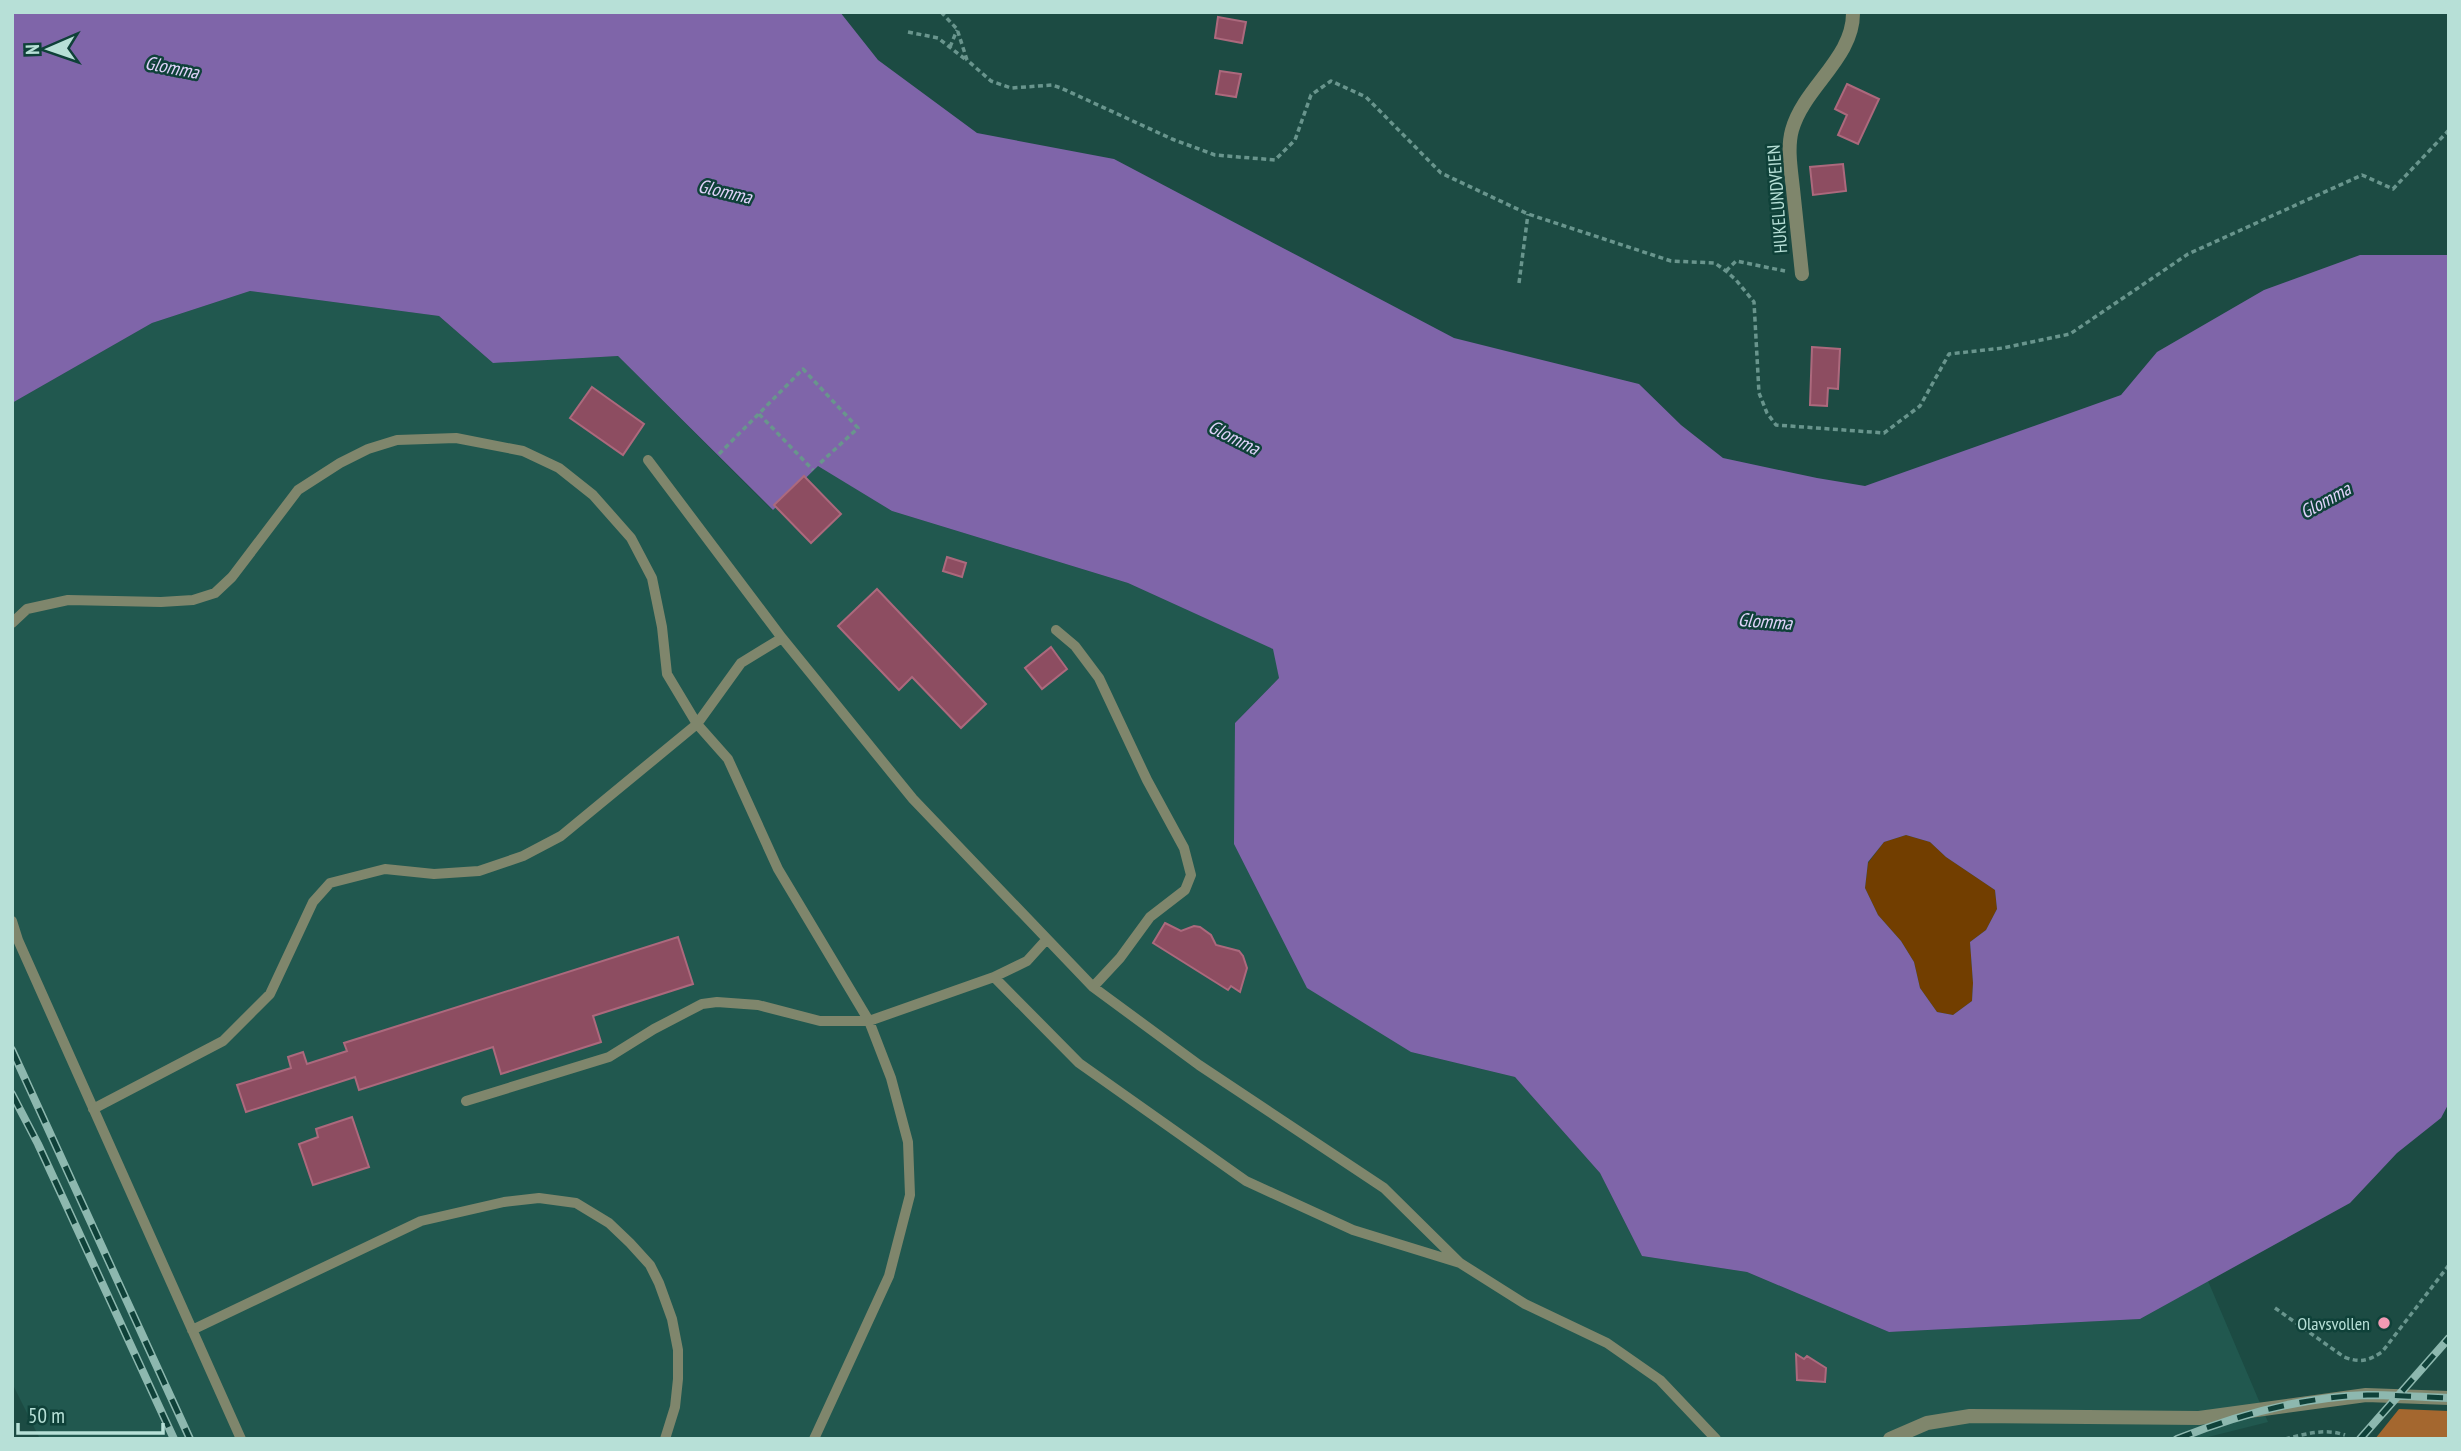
<svg xmlns="http://www.w3.org/2000/svg" width="2461" height="1451" font-family="'PT Sans Narrow',sans-serif">
  <style>
    .built { fill: #21584f }
    .green { fill: #723e00 }
    .forest { fill: #a4672f }
    .water { fill: #7f65a9; fill-rule: evenodd }
    .building { fill: #8d4d61; stroke: #ac697d; stroke-width: 2 }
    .lines { fill: none; stroke-linecap: round; stroke-linejoin: round }
    .path { stroke: #69958d; stroke-width: 3.5; stroke-dasharray: 5 3.5; stroke-linecap: butt }
    .lane { stroke: #7f866c; stroke-width: 10 }
    .street { stroke: #7f866c; stroke-width: 14 }
    .rail-casing { stroke: #8db8af; stroke-width: 8 }
    .rail { stroke: #0f4139; stroke-width: 5; stroke-dasharray: 16; stroke-linecap: butt }
    .poi-dot { fill: #f19ab4; stroke: #0f4139; stroke-width: 2.5 }
    .labels { text-anchor: middle; dominant-baseline: central; stroke-width: 5; stroke-linejoin: round; paint-order: stroke }
    .street-label { font-size: 18px; fill: #b7e0d7; stroke: #0f4139 }
    .poi-label { font-size: 18px; fill: #b7e0d7; stroke: #0f4139; text-anchor: end }
    .water-label { font-size: 19px; font-style: italic; fill: #e1d4fb; stroke: #0f4139 }
  </style>
  <rect width="100%" height="100%" fill="#1c4b43"/>
  <!-- built -->
  <path class="built" d="M250,291L439,316L493,363L618,356L772,510L818,465L892,511L1128,583L1274,649L1279,678L1235,723L1411,1052L1515,1077L1600,1173L1642,1256L1747,1272L1889,1332L2140,1319L2208,1281L2268,1422L2200,1439H40L12,1383V403L152,323Z"/>
  <!-- green -->
  <path class="green" d="M1906,835L1930,842L1946,857L1995,890L1997,909L1986,930L1970,942L1973,983L1972,1001L1953,1015L1937,1012L1920,988L1914,962L1901,941L1878,915L1865,888L1868,863L1884,842Z"/>
  <!-- forest -->
  <path class="forest" d="M2399,1409L2449,1411V1439H2375Z"/>
  <!-- water -->
  <path class="water" d="M12,12H840L878,60L977,133L1114,159L1454,338L1639,384L1681,425L1723,458L1817,478L1865,486L2121,395L2157,352L2264,290L2360,255H2449V1103L2441,1118L2397,1153L2350,1203L2140,1319L1889,1332L1747,1272L1642,1256L1600,1173L1515,1077L1411,1052L1307,988L1234,844L1235,723L1279,678L1273,649L1128,583L892,511L818,466L773,510L618,356L493,363L439,316L250,291L152,323L12,403ZM1906,835L1930,842L1946,857L1995,890L1997,909L1986,930L1970,942L1973,983L1972,1001L1953,1015L1937,1012L1920,988L1914,962L1901,941L1878,915L1865,888L1868,862L1884,842Z"/>
  <!-- building -->
  <path class="building" d="M1218,17L1246,22L1242,43L1215,38Z
    M1220,71L1241,74L1236,97L1216,94Z
    M1847,84L1879,99L1858,144L1838,135L1847,115L1835,109Z
    M1843,164L1846,191L1813,195L1810,167Z
    M1812,347L1840,349L1838,389L1828,388L1827,406L1810,405Z
    M592,387L644,424L623,455L570,418Z
    M804,476L841,514L811,543L774,505Z
    M947,557L966,563L962,577L943,571Z
    M877,589L986,704L961,728L912,677L899,690L838,626Z
    M1051,647L1067,669L1042,689L1025,668Z
    M1165,923L1181,931L1194,926L1200,927L1211,935L1216,945L1239,951L1243,956L1247,968L1240,992L1231,986L1228,990L1153,943Z
    M678,937L693,984L593,1016L601,1042L501,1074L493,1047L359,1090L355,1077L246,1112L237,1085L291,1068L288,1057L303,1052L307,1064L347,1051L344,1043Z
    M352,1117L369,1167L313,1185L299,1144L318,1137L316,1129Z
    M1796,1354L1804,1359L1807,1356L1826,1368L1825,1382L1797,1380Z"/>
  <g class="lines">
    <!-- path -->
    <path class="path" d="M941,12L957,29L967,60L991,81L1011,88L1052,85L1061,88L1172,139L1215,155L1275,160L1295,140L1311,95L1331,81L1366,97L1441,173L1528,214L1671,261L1715,263L1726,271L1736,280L1754,302L1759,393L1767,413L1776,425L1884,433L1920,406L1949,354L2003,348L2070,334L2188,254L2362,175L2393,189L2449,130
      M908,32L938,38L965,59
      M950,47L957,30
      M1726,271L1736,261L1785,271
      M1519,283L1528,214
      M759,414L813,470
      M719,454L803,369L858,428L818,465
      M2275,1308L2344,1357C2360,1363 2368,1361 2382,1352L2449,1265
      M2285,1439C2306,1434 2324,1428 2345,1435"/>
    <!-- lane -->
    <path class="lane" d="M648,460L782,638L913,799L1093,987L1199,1065L1384,1188L1460,1263
      M12,623L27,609L68,600L161,602L193,600L215,593L232,577L298,490L340,463L368,449L397,440L456,438L523,451L559,468L593,495L631,538L652,578L662,627L667,674L697,724L728,759L778,869L869,1021L891,1078L908,1142L910,1195L889,1276L814,1439
      M1056,630L1075,646L1099,678L1147,780L1184,848L1191,875L1185,890L1150,917L1120,958L1093,987
      M12,921L18,940L241,1439
      M1046,940L1027,961L994,977L1079,1063L1246,1181L1353,1230L1460,1263L1525,1304L1607,1343L1660,1380L1716,1439
      M466,1101L609,1057L654,1029L702,1004L717,1002L758,1005L820,1021H869L994,977
      M93,1109L223,1041L270,994L313,902L330,883L385,869L434,874L479,871L523,856L561,836L697,724L741,663L782,638
      M192,1330L421,1221L504,1202L539,1198L576,1203L609,1223L630,1243L650,1265L659,1283L672,1319L678,1350V1379L675,1407L665,1439"/>
    <!-- street -->
    <path class="street" d="M1802,274C1799,246 1796,217 1793,189C1791,170 1787,148 1792,130C1804,87 1854,58 1853,12
      M1890,1439L1927,1423L1970,1416L2199,1418L2366,1395L2449,1398"/>
    <!-- rail casing -->
    <g class="rail-casing">
      <path id="rail" d="M12,1050L190,1439
        M12,1094L38,1144L174,1439
        M2177,1439C2237,1415 2303,1397 2367,1395C2394,1395 2422,1397 2449,1398
        M2360,1439L2449,1338"/>
    </g>
    <!-- rail -->
    <use href="#rail" class="rail"/>
  </g>
  <!-- markers -->
  <circle class="poi-dot" cx="2384" cy="1323" r="7"/>
  <g class="labels">
    <!-- street labels -->
    <g class="street-label">
      <text transform="translate(1777 199) rotate(-94)">HUKELUNDVEIEN</text>
    </g>
    <!-- poi labels -->
    <g class="poi-label">
      <text x="2370" y="1323">Olavsvollen</text>
    </g>
    <!-- water labels -->
    <g class="water-label">
      <text transform="translate(172 67) rotate(11)">Glomma</text>
      <text transform="translate(725 191) rotate(13)">Glomma</text>
      <text transform="translate(1234 437) rotate(27)">Glomma</text>
      <text transform="translate(2325 500) rotate(-29)">Glomma</text>
      <text transform="translate(1765 621) rotate(4)">Glomma</text>
    </g>
  </g>
  <!-- border -->
  <rect width="2461" height="1451" fill="none" stroke="#b7e0d7" stroke-width="28"/>
  <!-- north arrow -->
  <g transform="translate(49 49) rotate(268)" stroke="#0f4139" stroke-width="5" paint-order="stroke">
  <path d="M0-5L12 26L0 18L-12 26Z" fill="#b7e0d7"/>
  <text y="-10" font-size="19" font-weight="bold" text-anchor="middle" fill="#b7e0d7">N</text>
  </g>
  <!-- scale -->
  <path d="M18 1423v10h145v-10" fill="none" stroke="#b7e0d7" stroke-width="3.5"/>
  <text x="28" y="1423" font-size="21" fill="#b7e0d7" stroke="#0f4139" stroke-width="5" paint-order="stroke">50 m</text>
</svg>
